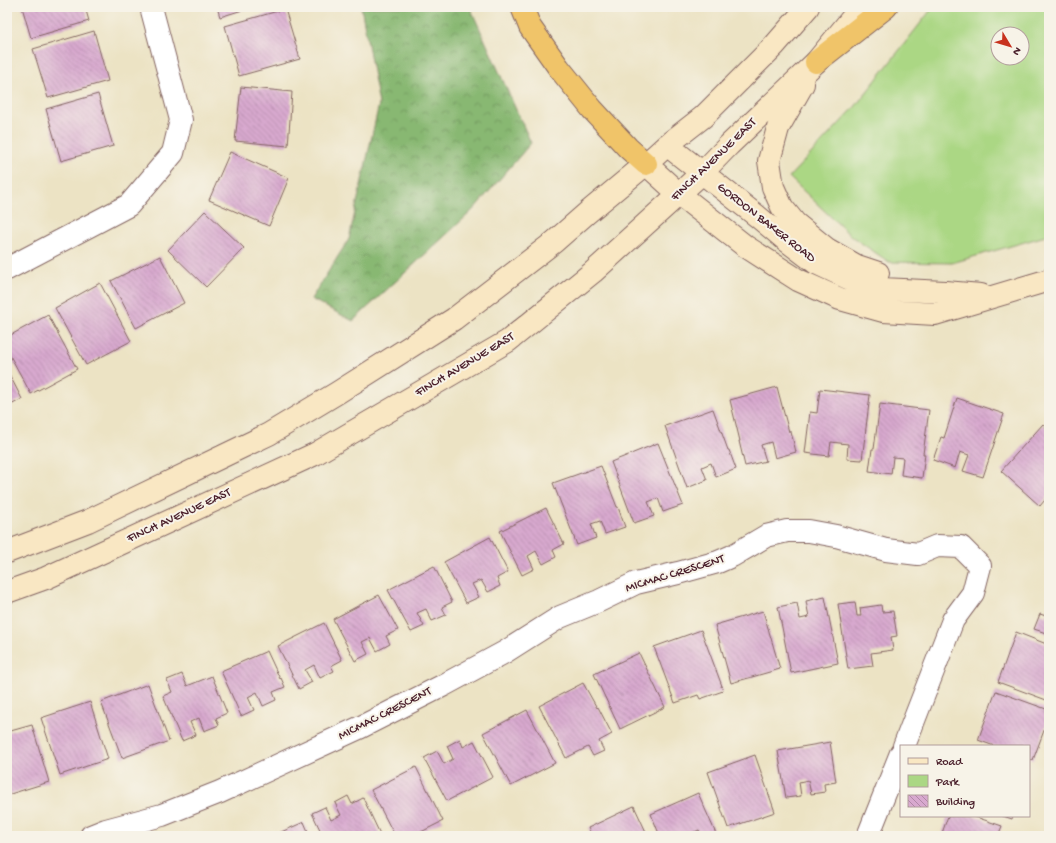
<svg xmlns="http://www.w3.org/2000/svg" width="1056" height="843" font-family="'Gochi Hand',sans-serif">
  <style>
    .green { fill: #abd784; stroke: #7a7b58; fill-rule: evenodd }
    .forest { fill: url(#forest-crowns); stroke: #696c4e }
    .building { fill: url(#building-back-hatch) }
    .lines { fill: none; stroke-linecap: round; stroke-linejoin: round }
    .street-casing { stroke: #836461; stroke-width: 24 }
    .secondary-casing { stroke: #836461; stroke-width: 24 }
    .highway-casing { stroke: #836461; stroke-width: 24 }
    .street { stroke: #fff; stroke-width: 22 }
    .secondary { stroke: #f9e7c3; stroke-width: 22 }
    .highway { stroke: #f0c469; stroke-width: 22 }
    .labels { text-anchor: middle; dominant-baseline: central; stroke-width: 4; stroke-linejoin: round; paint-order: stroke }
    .street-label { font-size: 13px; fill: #4a1f2b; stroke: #f7f3e8 }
  </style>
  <defs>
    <pattern id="forest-crowns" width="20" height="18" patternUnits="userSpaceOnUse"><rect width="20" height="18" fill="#88b872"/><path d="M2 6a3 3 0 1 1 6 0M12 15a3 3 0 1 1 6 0" fill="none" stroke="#71955e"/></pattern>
    <pattern id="building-back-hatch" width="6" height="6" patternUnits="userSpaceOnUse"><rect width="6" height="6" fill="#d8a9cf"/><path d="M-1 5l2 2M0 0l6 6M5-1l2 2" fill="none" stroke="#b189a8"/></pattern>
  </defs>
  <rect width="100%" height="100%" fill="#f7f3e8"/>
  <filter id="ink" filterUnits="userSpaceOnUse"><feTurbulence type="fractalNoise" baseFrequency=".025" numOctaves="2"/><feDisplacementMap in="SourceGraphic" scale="8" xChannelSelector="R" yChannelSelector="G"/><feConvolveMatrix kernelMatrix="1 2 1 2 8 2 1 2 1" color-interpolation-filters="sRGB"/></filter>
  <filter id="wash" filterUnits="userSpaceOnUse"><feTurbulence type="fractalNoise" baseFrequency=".012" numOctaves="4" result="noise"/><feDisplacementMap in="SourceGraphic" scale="16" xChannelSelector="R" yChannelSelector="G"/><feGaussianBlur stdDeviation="0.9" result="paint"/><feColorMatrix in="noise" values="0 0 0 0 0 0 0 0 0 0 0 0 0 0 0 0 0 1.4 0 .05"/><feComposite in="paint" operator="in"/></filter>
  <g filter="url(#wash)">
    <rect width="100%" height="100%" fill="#ece3c4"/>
    <!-- green -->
    <path class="green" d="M936,7H1049V235L952,263L889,262L851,236L789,177L854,108L930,11ZM998,34H1022V58H998Z"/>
    <!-- forest -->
    <path class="forest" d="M361,7H470L531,143L473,210L353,321L311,299L349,239L379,104Z"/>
    <g id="blocks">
      <!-- building -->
      <path class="building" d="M22,7H85L89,21L31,38Z
        M217,7H252L220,17Z
        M285,9L300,59L239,76L225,26Z
        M94,31L108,81L48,98L33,49Z
        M241,87L292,92L288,146L235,141Z
        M98,94L113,146L61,161L46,109Z
        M230,152L289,178L269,226L209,200Z
        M205,211L244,248L206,287L168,250Z
        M160,256L184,303L136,328L111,281Z
        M100,283L131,341L86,365L55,308Z
        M48,315L77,369L31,394L7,350V337Z
        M7,370L22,399L7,407Z
        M777,387L789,432H791L796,452L775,458L771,442L761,445L766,461L745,466L739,441H740L730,400Z
        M820,389L870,395L862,460L847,459L848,444L831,442L829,456L805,453L810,412L817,413Z
        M957,398L1004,414L983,477L963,471L969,455L960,452L955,468L933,460L941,437L944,438Z
        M880,404L929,410L923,454H925L922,478L901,475L903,458L893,457L891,474L869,471L872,449H874Z
        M713,409L728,450H729L736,469L716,477L711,463L702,467L707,480L687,488L665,426Z
        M1043,424L1049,430V495L1040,506L1001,471Z
        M658,443L683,505L663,512L658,498L648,502L654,516L634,523L611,462Z
        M601,466L617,507H618L625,527L605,534L600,521L591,524L596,538L577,545L553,483Z
        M546,508L564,544L553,550L556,557L543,564L536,551L528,556L534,569L522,575L500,531Z
        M490,537L508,572L497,578L500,586L488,592L481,580L472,584L479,597L466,603L444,562Z
        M434,566L452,602L442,607L446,615L432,621L426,609L417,613L424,626L411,632L388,590Z
        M379,595L398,630L386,636L390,644L377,651L370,638L362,642L368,654L355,661L333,619Z
        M825,597L838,663L791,673L778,607L797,603L800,619L809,617L806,601Z
        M855,602L857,616H861L860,608L881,605L882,612L893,611L897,636L891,637L893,650L871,653L873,666L848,669L838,604Z
        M1049,610V634L1034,629L1040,614L1046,616Z
        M763,611L780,669L731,683L715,625Z
        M324,623L342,660L331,666L334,671L320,678L314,665L305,670L312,682L299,689L278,646Z
        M701,630L722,686H721L723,691L700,699L698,695L675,703L654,647Z
        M1016,632L1049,645V701L998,682Z
        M267,651L280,679L281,678L285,687L273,692L276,700L263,706L257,692L248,697L254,710L241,716L221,671Z
        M639,653L665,707L620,729L594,674Z
        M182,674L187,686L212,676L227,713L216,718L219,725L204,731L199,718L190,722L196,735L182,741L163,696L172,692L167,680Z
        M583,683L597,708L598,707L612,734L599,741L604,751L593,756L588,747L566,758L539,706Z
        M148,684L169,741L122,758L101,702Z
        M996,691L1049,710V717L1033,760L1029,759V746H994L978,740Z
        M90,702L108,759L60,775L41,718Z
        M527,710L555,763L511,786L483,733Z
        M32,725L49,782L7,795V732Z
        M460,739L463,747L474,741L493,777L447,801L424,758L437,751L444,764L453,759L447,746Z
        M830,742L836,782L824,784L825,792L811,794L808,780L799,782L801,796L786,798L778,751Z
        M755,755L775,812L728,828L708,772Z
        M416,767L443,821L413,836H395L371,790Z
        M698,793L717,836H702L699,830L690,834L691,836H660L651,814Z
        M348,796L352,804L363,798L380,834L376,836H323L312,813L325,807L331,820L341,815L335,803Z
        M634,806L648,836H592L588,828Z
        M948,816H973L1002,826L998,836H941Z
        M1003,816H1013L1012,819Z
        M304,822L310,836H272Z"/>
    </g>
  </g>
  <g filter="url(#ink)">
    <use href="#blocks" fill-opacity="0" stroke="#836461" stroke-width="1"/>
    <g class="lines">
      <!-- street casing -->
      <g class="street-casing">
        <path id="street" d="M7,269L129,205L173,153L181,120L151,7
          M91,836L106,830L162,815L220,792L361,727L444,685L505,652L560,617L599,601L636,583L678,573L718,562L732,556L766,536L787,531H809L836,536L886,550L918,554L937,546L961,547L980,566L973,593L953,620L904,746
          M868,836L901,753"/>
      </g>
      <!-- secondary casing -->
      <g class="secondary-casing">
        <path id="secondary" d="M803,84L778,128L769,161L773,187L782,207L795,223L827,249L857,266L878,273
          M667,145L757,216L787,241L816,263L852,280L882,289L945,292L981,295
          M646,164L679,194L745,246L798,280L840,299L883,311L935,314L1049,280
          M7,552L88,521L269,434L337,393L454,319L554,242L587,213L646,164L667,145L703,117L774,46L808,7
          M7,592L46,578L315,454L508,341L593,272L702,173L729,145L816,62L861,7"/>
      </g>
      <!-- highway casing -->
      <g class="highway-casing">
        <path id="highway" d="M522,7L530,27L559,68L592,109L628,148L646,164
          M816,62L886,7"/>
      </g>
      <!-- street -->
      <use href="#street" class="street"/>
      <!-- secondary -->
      <use href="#secondary" class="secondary"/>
      <!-- highway -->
      <use href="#highway" class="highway"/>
    </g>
  </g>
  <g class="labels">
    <!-- street labels -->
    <g class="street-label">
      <text transform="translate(714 160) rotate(-44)">FINCH AVENUE EAST</text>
      <text transform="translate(766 223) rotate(38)">GORDON BAKER ROAD</text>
      <text transform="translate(465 365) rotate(-31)">FINCH AVENUE EAST</text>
      <text transform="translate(179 516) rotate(-25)">FINCH AVENUE EAST</text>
      <text transform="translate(675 574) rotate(-17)">MICMAC CRESCENT</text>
      <text transform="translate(385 714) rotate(-27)">MICMAC CRESCENT</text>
    </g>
  </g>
  <!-- margin -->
  <rect width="1056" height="843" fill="none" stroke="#f7f3e8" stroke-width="24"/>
  <!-- legend -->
  <rect x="900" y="745" width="130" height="72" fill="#f7f3e8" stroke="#b29e9c"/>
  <rect x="908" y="758" width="20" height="6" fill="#f9e7c3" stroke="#b29e9c"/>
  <text x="936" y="765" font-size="12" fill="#4a1f2b">Road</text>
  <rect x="908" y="775" width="20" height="12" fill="#abd784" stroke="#b29e9c"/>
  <text x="936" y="785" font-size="12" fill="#4a1f2b">Park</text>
  <rect x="908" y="795" width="20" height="12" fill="url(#building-back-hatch)" stroke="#b29e9c"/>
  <text x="936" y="805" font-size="12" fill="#4a1f2b">Building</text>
  <!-- north arrow -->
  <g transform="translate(1010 46) rotate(128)"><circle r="19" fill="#f7f3e8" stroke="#b29e9c"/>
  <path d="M0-3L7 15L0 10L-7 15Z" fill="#c8321e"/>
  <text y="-6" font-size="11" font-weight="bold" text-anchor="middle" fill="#4a1f2b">N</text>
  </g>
</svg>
